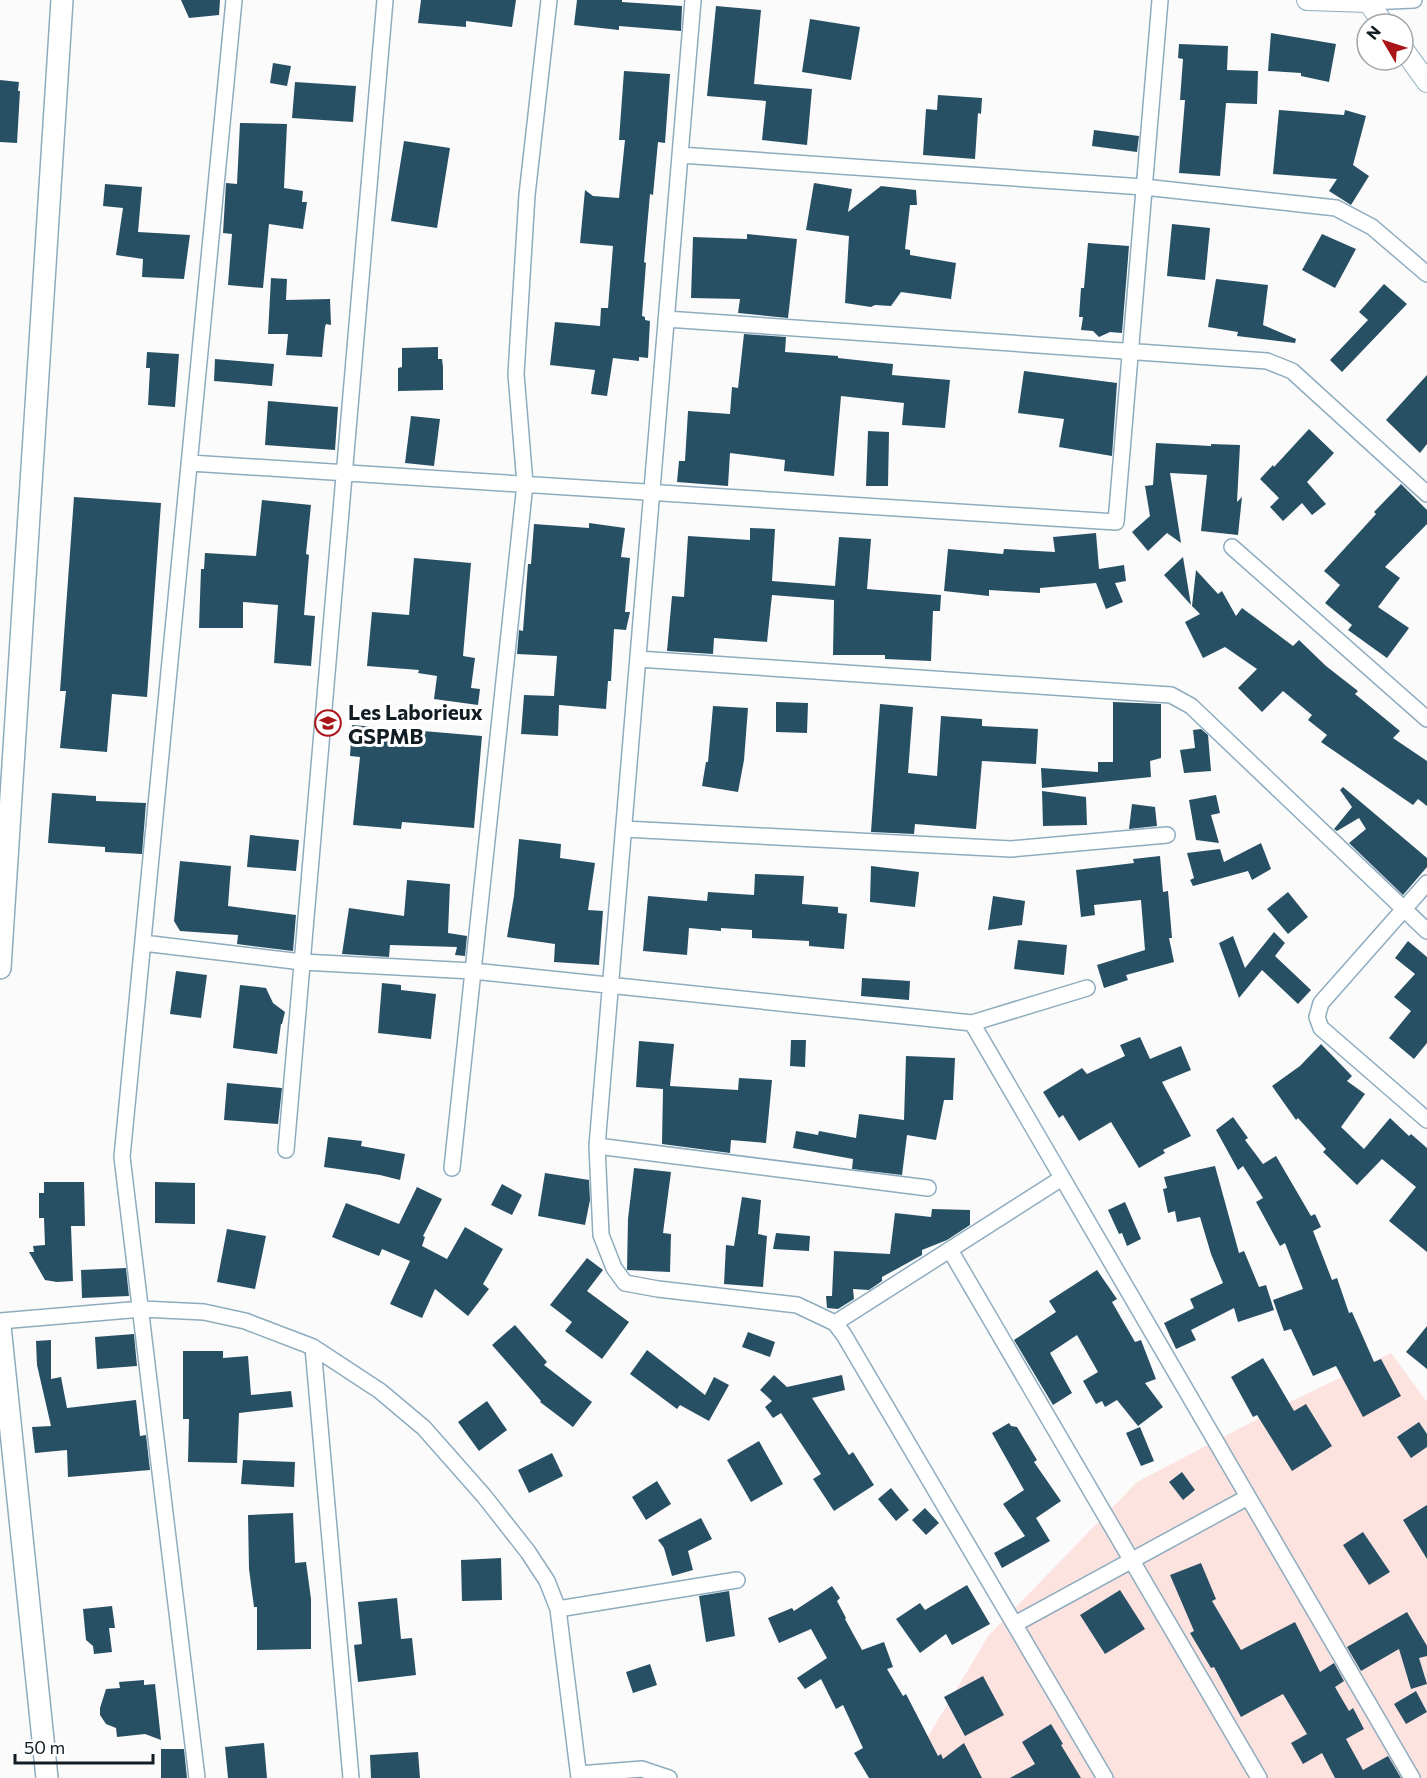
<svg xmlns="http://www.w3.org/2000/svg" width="1427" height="1778" font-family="Commissioner,sans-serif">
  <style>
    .green { fill: #fde3e0 }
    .building { fill: #285065 }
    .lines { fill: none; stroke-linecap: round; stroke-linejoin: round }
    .minor-casing { stroke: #8eacbe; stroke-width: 18 }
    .tertiary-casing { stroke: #8eacbe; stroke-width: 22 }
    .secondary-casing { stroke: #8eacbe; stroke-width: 24 }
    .minor { stroke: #fff; stroke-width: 15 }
    .tertiary { stroke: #fff; stroke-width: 20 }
    .secondary { stroke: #fff; stroke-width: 21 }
    .labels { text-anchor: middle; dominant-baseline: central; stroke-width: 6; stroke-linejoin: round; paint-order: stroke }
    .poi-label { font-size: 21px; font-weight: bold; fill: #111d23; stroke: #fff; text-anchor: start }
  </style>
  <rect width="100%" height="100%" fill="#fbfbfb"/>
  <!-- green -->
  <path class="green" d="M1391,1353L1427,1402V1778H903L989,1635L1137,1482L1290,1402Z"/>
  <!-- building -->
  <path class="building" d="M181,0H220L219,15L189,18Z
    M421,0H516L512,27L466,21V27L418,23Z
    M577,0H622V2L682,6L681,31L619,26V30L574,25Z
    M716,6L761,10L754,84L812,89L807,145L762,140L766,101L707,96Z
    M810,19L860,27L851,80L802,72Z
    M1271,33L1336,44L1329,82L1301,76V73L1268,71Z
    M1179,44L1228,46L1227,70L1258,71L1257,104L1226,103L1220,176L1179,173L1185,100H1180L1183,59L1178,58Z
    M273,63L291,66L287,86L270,83Z
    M624,71L670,74L665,143L658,142L653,195L650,194L644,262L646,263L642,316L645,317V320L650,321L648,358L639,357V361L613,358L607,396L591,394L595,370L550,365L555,322L600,326L601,308H608L613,246L580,243L585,190L593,196L619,198L625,140H619Z
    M0,80L19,82L18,91H20L17,143L0,142Z
    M295,82L356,86L353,122L292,118Z
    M938,95L982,98L981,114L978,113L975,159L923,155L926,109L937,110Z
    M1279,110L1344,115L1345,110L1366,116L1353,165L1369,176L1351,205L1329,191L1337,179L1273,174Z
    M240,123L287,124L284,188L303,191L302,202H307L303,229L269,224L263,288L228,285L232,234L223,233L226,183L237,184Z
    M1094,130L1139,136L1137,152L1092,146Z
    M404,141L450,148L437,228L391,221Z
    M814,183L852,189L848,212L881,186L916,190L917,205H910L905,249L910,250V255L956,263L951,299L901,292L891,306L875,305L871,307L845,303L849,236L806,230Z
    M105,184L142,187L138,232L190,235L184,279L142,277L143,259L116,255L123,208L103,206Z
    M1172,224L1210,228L1205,280L1167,276Z
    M747,234L797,239L788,318L738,313L740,299L691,298L693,237L747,239Z
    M1322,234L1356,249L1335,288L1302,270Z
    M1088,243L1129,246L1122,333L1110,332L1099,337L1093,331L1081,330L1083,317H1079L1081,288H1084Z
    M271,278L287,279L286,300L330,299L331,325L326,324L325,327L322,357L286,355L288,334H268Z
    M1216,279L1268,285L1263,325L1296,339L1295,343L1237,336L1238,332L1208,327Z
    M1384,284L1407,304L1342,372L1330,360L1368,320L1359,312Z
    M744,334L786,337L785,352L838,356V358L893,364L892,375L950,380L945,428L902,425L904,403L841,396L834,476L784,471L785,460L730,453L728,486L677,482L679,461H685L688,411L730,414L732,387L738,388Z
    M438,347V359H442L443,367V390L398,391V368L402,367V348Z
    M147,352L179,354L175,407L148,405L150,368H146Z
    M215,359L274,364L272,386L214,381Z
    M1024,371L1117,383L1112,456L1059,447L1064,419L1018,413Z
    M1427,375V444L1420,453L1386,420Z
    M268,401L338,407L335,450L265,445Z
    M411,416L440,419L434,466L405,463Z
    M1309,429L1334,453L1307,482L1326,504L1312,515L1302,503L1283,521L1270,507L1279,498L1260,479L1273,465L1274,467Z
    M868,431L889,432L888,486H866Z
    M1156,443L1211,446V444L1240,445L1237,502L1242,497L1238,535L1201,531L1207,475L1170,473L1181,543L1167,533L1148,551L1132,532L1150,516L1145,486L1153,485Z
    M1401,484L1427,510V524L1385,567L1400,578L1378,607L1409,628L1387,658L1348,630L1352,625L1325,603L1340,585L1324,571L1376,514L1374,512Z
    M74,497L161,503L147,697L112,694L107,752L60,748L66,691H60Z
    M262,500L311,505L306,554L309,555L304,615L315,616L311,666L274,663L278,605L243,602V628H199L201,569H204L205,553L256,556Z
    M589,523L625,528L621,557L630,558L625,612H630L626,630L614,629L611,681H608L606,709L559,705L558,736L521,734L524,695L554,696L557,656L517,654L519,630L523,631L528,564H531L534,524L589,528Z
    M750,528L775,529L772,581L835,586L839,537L871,539L867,589L941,595L940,611H933L931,661L885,659V655H833L834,600L772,595L767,642L714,638L713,654L667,651L672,596L684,597L688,536L750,540Z
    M1096,533L1099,569L1124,565L1126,581L1115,583L1123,602L1106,609L1096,583L1040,588V593L989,590V596L944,591L948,549L1003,554L1004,549L1055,552L1053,537Z
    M1183,557L1191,605L1164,575Z
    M414,558L471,563L463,656L475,658L471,688L480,689L478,705L434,699L437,676L418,673L419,670L367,666L372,612L409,615Z
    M1196,570L1218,594L1222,591L1236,616L1242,608L1293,646L1299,640L1326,666L1358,691L1355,694L1400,731L1393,738L1427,761V806L1418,799L1413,805L1321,742L1327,735L1308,720L1312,715L1283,691L1262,712L1238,688L1257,669L1225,647L1203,658L1185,622L1200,614L1192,606Z
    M776,702L808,703L807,733L776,732Z
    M1113,702L1161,704V758L1150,761L1151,777L1042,788L1041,768L1098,772V762H1113Z
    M880,704L913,707L908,773L937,776L941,716L982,719V726L1038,729L1036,764L982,761L976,829L915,824L914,834L871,832Z
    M713,706L748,708L744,760L738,792L702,786L706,762H708Z
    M352,725L482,736L474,828L402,822L401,829L353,825L360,757L350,756Z
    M1201,729L1208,735L1211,771L1184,773L1180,750L1195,748L1193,730Z
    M1343,787L1427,858V867L1403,895L1349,843L1366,829L1359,818L1337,831L1334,829L1352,807L1340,790Z
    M1042,791L1086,797L1087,825L1043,826Z
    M52,793L96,796V801L146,803L142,854L105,852V847L48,843Z
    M1216,795L1220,813L1211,815L1219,843L1196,840L1189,800Z
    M1132,804L1155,807L1157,826L1129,829Z
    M250,835L299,840L296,871L247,867Z
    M519,839L561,844L560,858L595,863L588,910L603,911L599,965L554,962L555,944L507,937L514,896Z
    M1261,843L1271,869L1252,880L1248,871L1193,886L1190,880L1194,878L1187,853L1220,849L1224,862Z
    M1160,856L1163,892L1168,891L1172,938H1169L1174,962L1126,975L1128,980L1104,988L1097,965L1145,950L1141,900L1094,905L1095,915L1081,917L1076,870L1134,863L1133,859Z
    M180,861L231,866L228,906L296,915L293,951L237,944L238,935L180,931L174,921Z
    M871,866L919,872L915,907L870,902Z
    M755,874L804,876L802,904L838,907V913L847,914L844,949L809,946V941L752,938V930L721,928V931L689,928L687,955L643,951L648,896L707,901L708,892L754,895Z
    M407,880L450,884L448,933L467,936L465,956L455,955L457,947L390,945L389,957L342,954L349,908L404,916Z
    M1288,892L1308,917L1288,934L1267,909Z
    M993,896L1025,901L1022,925L988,930Z
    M1274,932L1285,943L1275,956L1311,990L1298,1004L1262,970L1239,998L1219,943L1233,936L1245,968Z
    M1018,940L1067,945L1064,975L1014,969Z
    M1408,941L1427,957V1043L1414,1059L1389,1038L1411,1011L1394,997L1415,974L1395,958Z
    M176,971L207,975L201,1018L170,1014Z
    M862,978L910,981L909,1000L861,996Z
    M382,983L401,985V990L436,994L431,1039L378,1033Z
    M240,985L266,988L273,1003L285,1012L282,1024H281L277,1054L233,1048Z
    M1140,1037L1150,1059L1181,1046L1191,1070L1162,1082L1191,1136L1163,1150L1165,1153L1139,1168L1111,1122L1079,1141L1063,1115L1059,1118L1043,1092L1082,1068L1087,1074L1125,1056L1120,1045Z
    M791,1040H806L805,1067L790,1066Z
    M639,1041L674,1044L670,1086L738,1090L739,1078L772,1080L766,1143L731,1140L730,1153L662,1144L663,1089L636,1087Z
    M1321,1044L1352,1076L1347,1081L1365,1094L1341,1127L1364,1149L1390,1118L1409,1136L1411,1134L1427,1148V1252L1389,1221L1416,1187L1382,1159L1357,1185L1323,1152L1326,1149L1298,1118L1296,1120L1272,1086L1300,1066Z
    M906,1056L955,1058L953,1100H944L936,1140L907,1135L902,1175L852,1169L853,1159L793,1148L796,1131L818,1135L819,1131L856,1138L859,1114L904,1120Z
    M227,1083L282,1088L278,1124L224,1120Z
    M1233,1117L1248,1138L1245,1140L1263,1164L1276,1156L1311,1216L1315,1214L1321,1227L1313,1231L1332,1280L1337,1278L1349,1313L1352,1312L1374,1362L1381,1359L1401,1396L1363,1417L1336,1366L1313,1376L1291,1329L1284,1331L1273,1300L1303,1289L1285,1243L1280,1246L1256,1202L1263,1198L1243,1166L1238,1170L1216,1130Z
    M328,1137L362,1141L361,1146L405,1154L400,1180L380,1175L324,1167Z
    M1215,1166L1239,1253L1244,1251L1259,1287L1266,1285L1274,1310L1238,1322L1234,1308L1191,1330L1196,1340L1176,1349L1164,1323L1194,1308L1190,1299L1223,1283L1211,1254L1200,1217L1177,1222L1175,1211L1168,1213L1163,1189L1167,1188L1164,1177Z
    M634,1168L671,1172L663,1233L671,1234L670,1272L627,1270L628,1219Z
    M545,1173L589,1180L590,1200L585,1225L538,1216Z
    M44,1182H84L85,1226H71L73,1281L57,1282L45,1280L29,1252H34L33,1246L45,1245L44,1218H39V1193H44Z
    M155,1182L195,1183V1224L155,1223Z
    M502,1184L522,1195L512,1215L491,1205Z
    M417,1187L442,1199L423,1236L425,1237L422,1246L447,1259L465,1227L503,1249L483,1284L489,1289L468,1316L435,1289L422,1318L390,1304L410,1261L382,1249L379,1256L332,1237L346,1203L399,1224Z
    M742,1197L761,1200L758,1234L767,1236L763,1287L724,1284L726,1245L734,1246Z
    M1125,1202L1141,1239L1127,1246L1122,1233L1119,1234L1108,1210Z
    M932,1209L970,1210V1225L947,1240L922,1250V1255L882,1277V1281L869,1290L853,1289L854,1299L838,1309L827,1308L826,1296H832L834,1251L890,1254L895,1213L931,1217Z
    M227,1229L266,1236L255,1289L217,1282Z
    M776,1233L810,1236L809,1251L773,1249Z
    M587,1258L603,1270L587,1291L629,1322L602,1359L565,1331L572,1322L550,1305Z
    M126,1268L129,1296L82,1298L81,1270Z
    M1097,1270L1117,1299L1112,1302L1135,1342L1141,1340L1156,1379L1145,1383L1163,1407L1138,1426L1117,1400L1105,1407L1102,1401L1096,1404L1083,1381L1098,1372L1077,1335L1050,1353L1072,1393L1053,1405L1014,1340L1056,1312L1049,1301Z
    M515,1325L547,1362L544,1365L592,1402L573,1427L540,1402L541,1401L492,1345Z
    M1427,1326V1369L1406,1352Z
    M748,1332L775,1342L770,1357L742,1347Z
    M134,1334L137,1366L97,1369L95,1337Z
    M51,1340V1379L61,1377L67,1408L136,1400L140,1436L146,1435L150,1470L68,1477L67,1450L35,1453L32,1427L51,1426L37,1365L36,1341Z
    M647,1350L705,1395L714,1377L729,1385L709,1421L680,1405L677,1409L630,1374Z
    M183,1351H223V1358L248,1356L251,1395L291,1391L293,1407L239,1413L237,1463L188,1462L189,1419H183Z
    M1263,1358L1294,1411L1306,1404L1332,1446L1292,1471L1257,1415L1253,1417L1231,1377Z
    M774,1375L787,1387L842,1375L845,1390L812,1398L849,1455L853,1452L874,1485L834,1511L813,1479L821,1474L781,1413L773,1418L765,1407L772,1401L760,1390Z
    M487,1401L507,1430L479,1451L458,1422Z
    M1419,1422L1427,1434V1447L1411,1458L1397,1437Z
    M1009,1423L1011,1426L1017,1427L1037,1460L1034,1462L1061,1501L1036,1518L1050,1541L1002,1568L994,1553L1025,1536L1003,1504L1024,1490L992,1433Z
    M1140,1427L1154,1461L1141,1466L1126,1433Z
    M759,1441L783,1484L751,1502L727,1460Z
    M552,1453L563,1476L529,1493L518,1470Z
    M243,1460L295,1462L294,1487L241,1484Z
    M1182,1472L1195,1490L1183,1500L1169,1482Z
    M657,1481L671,1504L646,1520L632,1497Z
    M891,1488L909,1510L896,1521L878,1499Z
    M1427,1505V1559L1403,1520Z
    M925,1508L939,1523L926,1535L912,1520Z
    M293,1513L295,1563L306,1562L311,1599V1649L257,1650V1607H254L249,1569L248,1515Z
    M701,1518L712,1539L688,1551L693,1570L672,1576L664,1548L658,1540Z
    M1363,1532L1390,1572L1369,1585L1343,1545Z
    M501,1558L502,1600L462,1601L461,1560Z
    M1201,1563L1216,1599L1212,1601L1241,1650L1295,1622L1320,1672L1334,1663L1344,1681L1335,1687L1349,1711L1353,1708L1364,1729L1346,1739L1363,1770L1388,1756L1401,1778H1335L1322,1753L1303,1764L1291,1743L1307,1734L1283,1694L1241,1717L1214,1667L1211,1668L1190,1633L1194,1631L1170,1575Z
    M967,1585L990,1624L952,1645L946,1634L920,1653L896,1619L920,1603L925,1610Z
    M832,1586L840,1598L837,1601L846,1618L845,1619L862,1650L884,1642L893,1667L887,1669L903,1696L906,1694L938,1756L941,1754L943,1759L964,1743L982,1778H869L854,1753L863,1748L843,1705L836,1709L821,1679L805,1689L797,1678L827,1658L811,1629L779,1643L768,1618L792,1608L794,1611Z
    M1120,1590L1145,1629L1105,1654L1080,1615Z
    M729,1591L735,1636L706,1642L699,1596Z
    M397,1598L401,1639L412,1638L416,1675L358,1682L354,1645L362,1644L358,1602Z
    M112,1606L115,1628H109L112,1652L94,1654L93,1646L86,1640L83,1609Z
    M1407,1612L1427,1646V1656L1419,1658L1427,1684L1411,1689L1399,1649L1361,1671L1347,1647Z
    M650,1664L657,1685L633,1693L626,1672Z
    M983,1676L1004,1715L965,1736L944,1697Z
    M144,1680V1685L155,1684L161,1740L145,1734L117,1737L116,1728L106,1724L100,1715V1708L106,1689L120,1688L119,1682Z
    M1416,1691L1427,1712L1406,1724L1394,1704Z
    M1051,1724L1063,1744L1061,1745L1081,1778H1010L1035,1764L1022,1742Z
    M264,1743L267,1778H228L225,1747Z
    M161,1749H184L187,1778H161Z
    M418,1752L420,1778H371L370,1755Z"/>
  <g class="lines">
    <!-- minor casing -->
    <g class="minor-casing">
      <path id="minor" d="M693,0L597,1146L601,1235L614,1268L625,1283L658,1289L797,1305L835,1323L844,1335L1105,1778
        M1368,2L1414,0
        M680,155L1144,187L1336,208L1372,227L1427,274
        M666,319L1267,361L1292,371L1427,494
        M190,463L1116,522L1160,0
        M1232,547L1427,719
        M638,659L1171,695L1191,706L1427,931
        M624,829L1011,849L1167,835
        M1427,883L1321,1003L1317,1017L1321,1028L1427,1120
        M143,943L302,962L473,971L972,1023L1087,988
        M972,1023L1412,1778
        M597,1146L928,1188
        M286,1150L385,0
        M452,1168L525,484L516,374L527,195L549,0
        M950,1250L1259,1778
        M0,1321L142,1309L204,1312L245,1321L313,1347L380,1391L424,1428L484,1496L528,1552L547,1581L558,1609L579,1778
        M835,1323L1062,1178
        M313,1347L351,1778
        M558,1609L737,1580
        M1015,1624L1248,1497
        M579,1774L642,1769L669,1778
        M197,1778L122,1157L234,0"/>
    </g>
    <!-- tertiary casing -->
    <g class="tertiary-casing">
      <path id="tertiary" d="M1307,0L1368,2L1384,24
        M1403,49L1427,82"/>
    </g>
    <!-- secondary casing -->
    <g class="secondary-casing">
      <path id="secondary" d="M0,968L62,0
        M0,1326L47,1778"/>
    </g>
    <!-- minor -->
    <use href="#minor" class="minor"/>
    <!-- tertiary -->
    <use href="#tertiary" class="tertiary"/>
    <!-- secondary -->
    <use href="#secondary" class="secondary"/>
  </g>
  <!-- icons -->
  <defs>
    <g id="school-ring" transform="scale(1.35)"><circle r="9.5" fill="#fff" stroke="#a81417" stroke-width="1.5"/><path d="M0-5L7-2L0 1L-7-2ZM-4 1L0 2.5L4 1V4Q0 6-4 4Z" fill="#a81417"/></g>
  </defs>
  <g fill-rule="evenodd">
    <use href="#school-ring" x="328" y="723"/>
  </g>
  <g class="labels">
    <!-- poi labels -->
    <g class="poi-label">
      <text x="348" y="711">Les Laborieux<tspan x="348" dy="24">GSPMB</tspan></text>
    </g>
  </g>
  <!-- north arrow -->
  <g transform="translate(1385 42) rotate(309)"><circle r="28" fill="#ffffff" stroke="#a0a5a7" stroke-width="1.5"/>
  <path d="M0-4.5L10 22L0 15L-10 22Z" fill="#a81417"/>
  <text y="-9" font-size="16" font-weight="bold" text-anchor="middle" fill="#111d23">N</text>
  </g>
  <!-- scale -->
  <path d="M15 1754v9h138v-9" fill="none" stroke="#111d23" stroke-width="3"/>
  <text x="24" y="1754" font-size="18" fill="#111d23" stroke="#ffffff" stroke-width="4.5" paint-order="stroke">50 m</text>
</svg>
